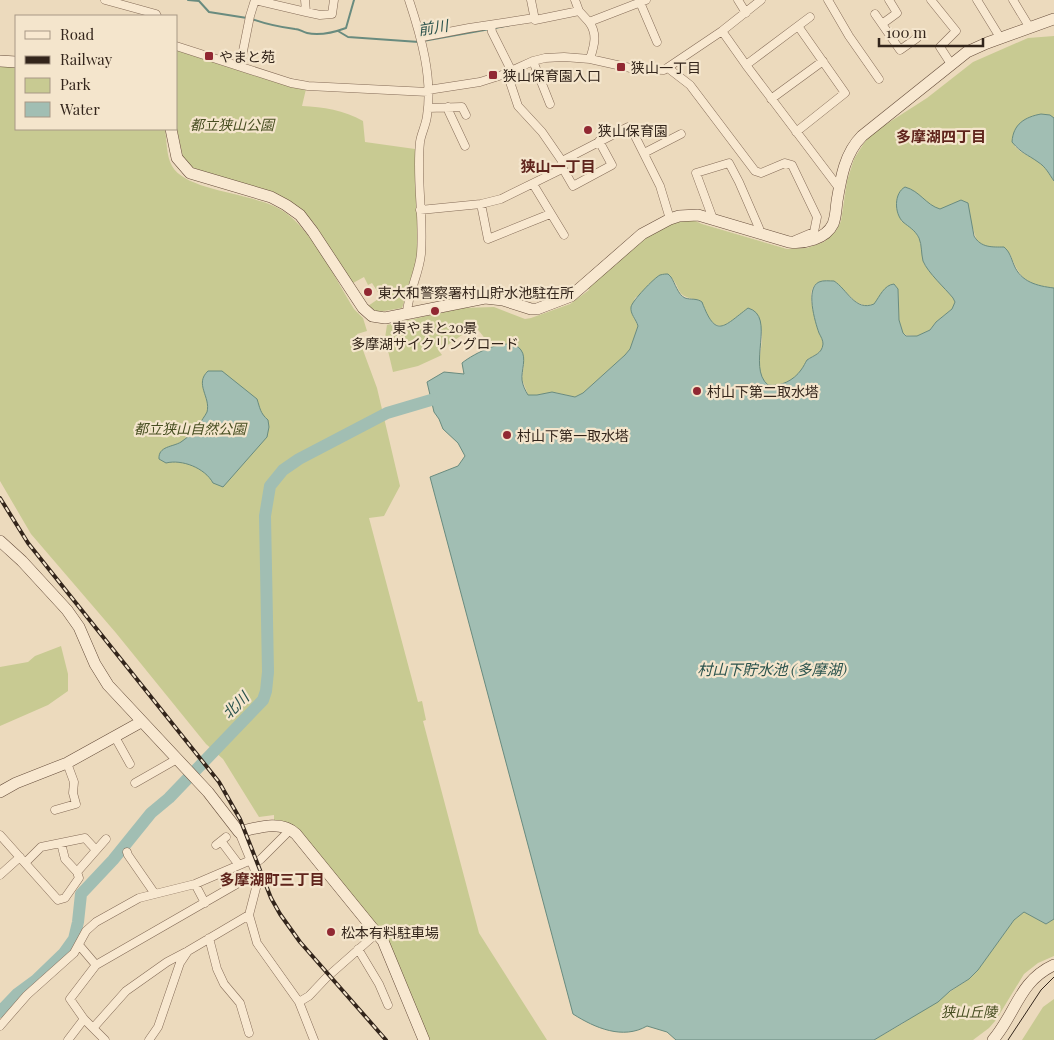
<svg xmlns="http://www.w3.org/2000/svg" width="1054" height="1040" font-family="'Playfair Display','Noto Sans JP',serif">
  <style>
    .green { fill: #c8ca92 }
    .water { fill: #a1beb3; stroke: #698b7f }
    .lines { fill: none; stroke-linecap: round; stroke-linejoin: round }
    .stream { stroke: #698b7f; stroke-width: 2 }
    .river { stroke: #a1beb3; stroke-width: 12 }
    .street-casing { stroke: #846b57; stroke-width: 9 }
    .secondary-casing { stroke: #654c3a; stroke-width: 12 }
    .street { stroke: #f8e8d0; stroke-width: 8 }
    .secondary { stroke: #f8e8d0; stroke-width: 11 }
    .tram { stroke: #33251b; stroke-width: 1 }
    .rail-casing { stroke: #33251b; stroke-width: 4 }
    .rail { stroke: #f4e5cc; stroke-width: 2; stroke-dasharray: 5.5; stroke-linecap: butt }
    .poi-dot { fill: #912832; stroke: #f4e5cc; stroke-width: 2 }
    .labels { text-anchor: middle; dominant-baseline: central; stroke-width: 4.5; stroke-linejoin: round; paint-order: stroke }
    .poi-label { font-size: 14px; fill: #33251b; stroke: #f4e5cc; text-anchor: start }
    .park-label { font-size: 14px; font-style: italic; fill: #484f22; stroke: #f4e5cc }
    .water-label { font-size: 15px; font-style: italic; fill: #2b534d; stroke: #f4e5cc }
    .neighbourhood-label { font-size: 15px; font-weight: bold; fill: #5f241c; stroke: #f4e5cc }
  </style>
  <rect width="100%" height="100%" fill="#ecdabd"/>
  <!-- green -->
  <path class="green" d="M1054,36V118L1053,117L1012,138C1013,152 1029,155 1039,162C1046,167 1050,174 1054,181V288C1027,285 1020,279 1010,254L982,245L977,241L973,229L953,203C950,205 946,209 943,209C932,212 917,190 905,187L901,221L913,229L917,235L920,241L924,264L953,298L955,302L952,309L936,322L930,330L917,336L906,335L903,333L899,320L898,289L879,298L874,304L866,306L856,302L834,281C830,281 823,280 819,282C799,291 823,331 823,344C822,354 813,355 807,360C805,363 804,366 801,370C794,380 781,387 768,385C753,373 761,356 762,339C762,333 761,326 759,319L737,317L724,326C709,326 705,312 699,300C672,296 684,289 668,274L650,284L642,293L635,298L631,312L638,326L630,349L625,355L583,393L575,397C569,396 564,394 558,393C548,392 538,397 528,395L522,379L524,364L514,345L491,346L475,326L439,351L442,355L418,366L393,372L385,338L387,325L462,308L494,307L525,319L531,318L570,304L589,290L588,288L610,268L616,265L617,262C635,246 676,209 702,224L787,249L807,248L824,242L836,231L841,221L847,181L854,159L864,143L874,132L927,98L973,62L1028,38Z
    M176,48L306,89L302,106C323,107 344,110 363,121L365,142L415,149L418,253L412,280L402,308L378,312L368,306L381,297L372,283L368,285L364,277L353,283L314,223L290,201L271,192L193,168L183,157L176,125Z
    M0,67H16V129H165C167,141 166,155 172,166C187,193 259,192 286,213C314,234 336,280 354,309L363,318L367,331L357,334L377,388L400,486L384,516L369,518L418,702L422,701L426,720L423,721L479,933L547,1040H428L387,939L300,832L274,823V815L259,817L223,759L206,744L116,633L31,534L0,481Z
    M61,646L68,674V691L48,705L0,726V667L28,662L35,656Z
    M1024,912L1046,924L1054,919V956L1038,963L1024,974L996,1020L989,1028L973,1040H874L902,1024L969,979L978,970L1014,920Z
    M1054,999V1040H1022L1043,1007Z"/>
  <!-- water -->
  <path class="water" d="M1041,114L1050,115L1054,118V181C1049,174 1046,167 1038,162C1027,154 1022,154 1012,142C1013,124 1025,117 1041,114Z
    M905,187C920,191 926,205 940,209L961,200L968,203L974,236C981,248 992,247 1004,247C1010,252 1011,258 1014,265C1021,282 1037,286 1054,288V919L1046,924L1024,912L1014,920L978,970L969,979L950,991L938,1002L874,1040H676L667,1032L647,1026C623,1040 595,1028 573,1014L430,477L458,466L465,456L458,443L443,429L439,419L434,412L427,382L444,372L464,374L462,363C473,354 510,334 521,350C527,358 521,371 522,380C523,386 525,390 528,395H537L552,392L575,397L583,393L625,355L630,349L638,326C636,319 630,314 631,307C632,301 654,278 660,275C664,274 665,274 668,274L671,277C675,283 678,295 685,298C691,300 697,298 702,302C716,339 723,327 748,308C777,316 746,367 768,385C781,387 794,380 801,370C804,366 805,363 807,360C814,355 822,354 823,344C823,340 821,337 819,333C815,322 805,288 819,282C823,280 830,281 834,281C847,289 855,312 874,304C880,296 884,285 894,284L898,289L899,320L903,333L906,336H917L930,330L936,322L952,309L955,302L953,298C945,288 928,273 923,261C921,253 922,245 919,238C915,230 909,227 903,222C894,213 894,193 905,187Z
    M208,371H222L257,399C260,408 260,413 268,420L269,427L267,437L223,487L213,483C205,468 182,459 166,463L159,459C158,446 173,447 181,442C188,437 194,432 199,425C201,421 205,416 207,412C211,397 194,384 208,371Z"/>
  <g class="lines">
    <!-- stream -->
    <path class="stream" d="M188,0L199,1L209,12L247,18
      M252,19C266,24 280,27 295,29C300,29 302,32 307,33C319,36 335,32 346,28L354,0
      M495,28L510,25
      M338,31L348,37L419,42
      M423,41L490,29"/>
    <!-- river -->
    <path class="river" d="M0,1012L17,994L36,980L64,953L74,939L78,922L81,894L113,860L151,813L169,798L263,700L266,691L268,672L265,516L270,486L283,470L299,459L387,413L431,400"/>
    <!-- street casing -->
    <g class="street-casing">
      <path id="street" d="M105,0L156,14L157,16
        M255,0L306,12L320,15L332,14L334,0
        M305,0L306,12
        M531,0L535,20L579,11
        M575,0L579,11L589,22L646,0
        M639,0L657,42
        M738,0L746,13
        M828,0L849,36L879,79
        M931,0L956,31L940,47L951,64
        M977,0L1001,39
        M1013,0L1030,28
        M875,14L900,50L917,38
        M589,22C598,34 594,46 590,59
        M882,24L897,13L889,0
        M491,25L492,32L511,70
        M722,31L746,65L839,188
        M422,37L469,28L534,18
        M176,46L291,83L308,86L428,92
        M533,61L550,104
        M746,65L810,17
        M240,66L250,16L255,0
        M668,68L690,85L755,171L761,173L785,163L792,165L817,217L814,232L795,240
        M428,90L480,82L502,75L533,61L545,58L564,57L590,59L635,69L664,70L722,31L761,0
        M771,99L823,61
        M448,107L449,112L465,146
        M428,108L462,107L466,115
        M796,132L845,93L798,26
        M644,153L681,134
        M562,161L628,127L631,128L660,186L670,219
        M562,167L573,186L612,165L599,141
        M533,184L564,235
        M481,204L488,239L550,214
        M420,210L481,204L501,199L560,170L562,161L542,132L518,106L507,73
        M713,219L696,173L729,163L739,182L759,228L760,234
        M407,313C408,293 419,274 421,254C424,217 416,179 420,142C421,134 426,125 427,116C433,78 421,36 409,0
        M115,737L130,764
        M135,783L177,759
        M55,810L76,804L73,793L74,782L67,763
        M239,832L256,873V888L249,915L257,943L299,1002L314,1040
        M0,835L58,900L65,898L79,878L77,872L106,839
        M221,841L239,865
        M61,843L65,859L77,872
        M216,845L226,837
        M127,852L128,855L155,894
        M25,863L41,847L85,838L96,850
        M253,865L261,859L291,829
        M0,875L20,857
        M195,884L205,903
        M209,938L217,969L224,984L240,1003L249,1033
        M79,945L96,965
        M358,949L379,984L388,1005
        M299,1002L309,996L326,978L377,933
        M0,1026L27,995L74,953L86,931L96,922L139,898L195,884L251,860
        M94,1027L126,991L167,962L186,952
        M68,1040L84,1019
        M105,1040L84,1019L70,999L96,965L256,873
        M149,1040L158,1027L180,963L188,951L249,915"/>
    </g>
    <!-- secondary casing -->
    <g class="secondary-casing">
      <path id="secondary" d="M0,61L16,62
        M171,129L177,158L190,173L271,197L286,205L300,215L313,232L363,308L372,316L385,318L485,298L503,300L531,309H537L571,296L642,234L670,219L679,216L698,215L789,242C804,244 826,239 833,224C836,217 836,208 837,201C841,177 845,153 862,136L967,52L987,43L1054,19
        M0,541L22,561L67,610L79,627L95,664L108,685L208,792L239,832C256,828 281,819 296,834L383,941L424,1040
        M0,792L16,783L67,763L141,722
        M993,1040C1016,1013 1019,981 1054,965"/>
    </g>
    <!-- street -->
    <use href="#street" class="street"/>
    <!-- secondary -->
    <use href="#secondary" class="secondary"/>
    <!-- tram -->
    <path class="tram" d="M1008,1040L1041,990L1054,977"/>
    <!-- rail casing -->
    <g class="rail-casing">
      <path id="rail" d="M0,498L28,543L219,782L240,819L271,898L280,914L300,942L386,1040"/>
    </g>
    <!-- rail -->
    <use href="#rail" class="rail"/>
  </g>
  <!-- markers -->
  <g class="poi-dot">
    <rect x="204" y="51" width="10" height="10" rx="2.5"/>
    <rect x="616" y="62" width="10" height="10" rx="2.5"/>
    <rect x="488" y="70" width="10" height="10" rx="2.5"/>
    <circle cx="588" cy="130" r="5"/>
    <circle cx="368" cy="292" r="5"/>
    <circle cx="435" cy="311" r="5"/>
    <circle cx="697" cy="391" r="5"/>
    <circle cx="507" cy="435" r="5"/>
    <circle cx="331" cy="932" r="5"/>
  </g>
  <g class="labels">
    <!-- poi labels -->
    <g class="poi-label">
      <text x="219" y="56">やまと苑</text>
      <text x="631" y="67">狭山一丁目</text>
      <text x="503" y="75">狭山保育園入口</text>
      <text x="598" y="130">狭山保育園</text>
      <text x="378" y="292">東大和警察署村山貯水池駐在所</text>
      <text x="435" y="327" text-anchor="middle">東やまと20景<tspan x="435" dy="16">多摩湖サイクリングロード</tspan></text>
      <text x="707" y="391">村山下第二取水塔</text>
      <text x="517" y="435">村山下第一取水塔</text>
      <text x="341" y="932">松本有料駐車場</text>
    </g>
    <!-- park labels -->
    <g class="park-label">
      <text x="232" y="124">都立狭山公園</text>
      <text x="190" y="428">都立狭山自然公園</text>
      <text x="969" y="1011">狭山丘陵</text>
    </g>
    <!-- water labels -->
    <g class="water-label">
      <text transform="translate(433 27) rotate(-9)">前川</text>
      <text x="772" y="669">村山下貯水池 (多摩湖)</text>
      <text transform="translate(235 705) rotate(-45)">北川</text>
    </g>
    <!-- neighbourhood labels -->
    <g class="neighbourhood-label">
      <text x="941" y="136">多摩湖四丁目</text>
      <text x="558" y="166">狭山一丁目</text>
      <text x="272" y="879">多摩湖町三丁目</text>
    </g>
  </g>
  <!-- legend -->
  <rect x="15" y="15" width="162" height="115" fill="#f4e5cc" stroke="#a79885"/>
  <rect x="25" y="31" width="25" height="8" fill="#f8e8d0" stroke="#a79885"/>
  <text x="60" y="40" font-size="15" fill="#33251b">Road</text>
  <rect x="25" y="56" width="25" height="8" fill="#33251b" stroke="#a79885"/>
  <text x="60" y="65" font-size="15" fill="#33251b">Railway</text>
  <rect x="25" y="78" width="25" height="15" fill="#c8ca92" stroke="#a79885"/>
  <text x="60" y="90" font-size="15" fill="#33251b">Park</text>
  <rect x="25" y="102" width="25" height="15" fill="#a1beb3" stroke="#a79885"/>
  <text x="60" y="115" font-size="15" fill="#33251b">Water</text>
  <!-- scale -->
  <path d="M879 38v8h104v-8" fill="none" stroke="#33251b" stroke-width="2.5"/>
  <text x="886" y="38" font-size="15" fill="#33251b" stroke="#f4e5cc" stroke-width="4" paint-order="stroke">100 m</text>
</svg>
